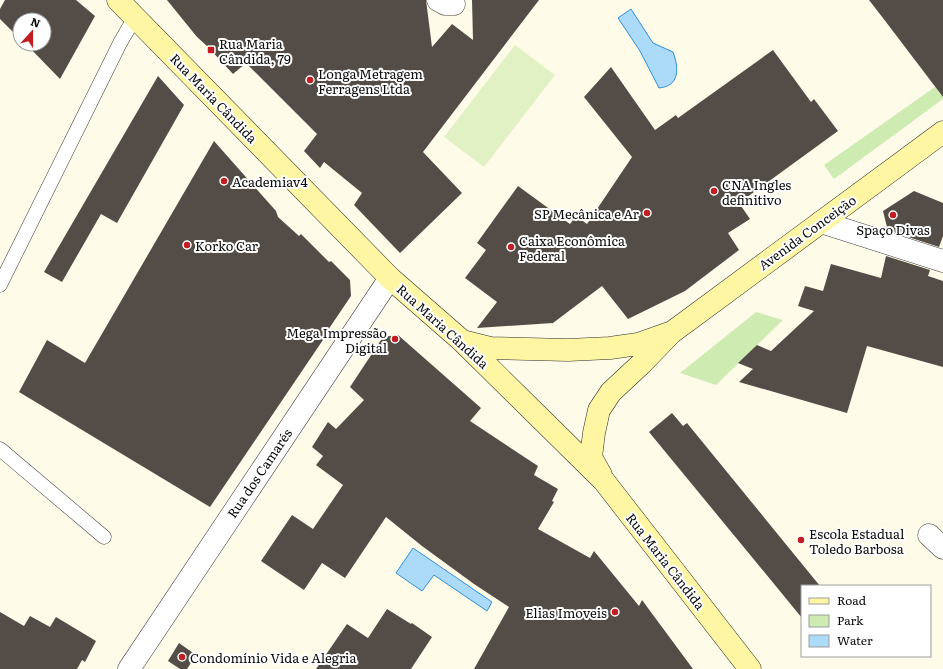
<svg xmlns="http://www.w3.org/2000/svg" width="943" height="669" font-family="Literata,serif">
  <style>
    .green { fill: #ceebb2 }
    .pitch { fill: #e1f1c4 }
    .water { fill: #abdbf9; stroke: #2f8fd4 }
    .building { fill: #544c47 }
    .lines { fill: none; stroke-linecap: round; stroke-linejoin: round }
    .service-casing { stroke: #3e3e3e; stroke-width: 15 }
    .minor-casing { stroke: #3e3e3e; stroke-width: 23 }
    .tertiary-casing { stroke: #3e3e3e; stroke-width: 23 }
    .secondary-casing { stroke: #2d2d2d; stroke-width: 23 }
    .service { stroke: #fff; stroke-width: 14 }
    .minor { stroke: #fff; stroke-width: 22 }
    .tertiary { stroke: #fff; stroke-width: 22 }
    .secondary { stroke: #fff6a4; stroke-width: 22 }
    .poi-dot { fill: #c11d22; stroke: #fff; stroke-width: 1.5 }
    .labels { text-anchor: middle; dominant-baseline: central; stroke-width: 4; stroke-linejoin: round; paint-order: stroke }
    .poi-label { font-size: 13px; fill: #0b0b0b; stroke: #fff; text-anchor: start }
    .street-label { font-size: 13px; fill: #0b0b0b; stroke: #fff }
  </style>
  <rect width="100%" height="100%" fill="#fffbe9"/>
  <!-- green -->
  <path class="green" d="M935,87L943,97V99L834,179L824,165Z
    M756,312L783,320L716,385L680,373Z"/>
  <!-- pitch -->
  <path class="pitch" d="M515,45L555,75L484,167L444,137Z"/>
  <!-- water -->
  <path class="water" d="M631,9L653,43L673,52C679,68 680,86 659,88L640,51L618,18Z
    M413,548L492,602L487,611L434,575L422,591L396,573Z"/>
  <!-- building -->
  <path class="building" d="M5,0H76L95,16L60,79L26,44H44V20H20V39L0,19V9Z
    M167,0H426L432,47L452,24L473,40L472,0H539L423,152L462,193L400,253L354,205L362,193L324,162L320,168L304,151L317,134L246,63L233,74L207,46L197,37Z
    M869,0H943V97L886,22Z
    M773,50L811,102L814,99L838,131L739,203L750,219L728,233L739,250L685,291L628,319L602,286L553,323L477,328L497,302L465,278L486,250L477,243L518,186L570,224L576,216L587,224L632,157L584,97L611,67L655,130L676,115L678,118Z
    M158,76L184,105L117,223L101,214L62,282L44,272Z
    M214,141L276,211L278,217L299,236L301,234L329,262L331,261L350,280L351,296L328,330L329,331L210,507L19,392L47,340L85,363Z
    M914,191L943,203V236L939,247L893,232V229L887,227L883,211Z
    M886,256L930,270L928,276L943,281V367L867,346L847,413L739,382L753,369L738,363L757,345L771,351L814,311L798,306L805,286L823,291L831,264L881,278Z
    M398,335L481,408L470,421L538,466L534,475L558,489L552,501L554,502L538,529L590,558L594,551L639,606L642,600L693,669H474L509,607L474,584L422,546L386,517L345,578L322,563L304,590L261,561L292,515L313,529L343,485L316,465L323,456L312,447L328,422L336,429L364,400L350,387L383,337Z
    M672,413L683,426L687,423L820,586H802V618L649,432Z
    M387,609L411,624L412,623L432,637L411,669H316L347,624L368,638Z
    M0,612L24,626L30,616L50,627L56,617L96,641L85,662L82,660L77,669H0Z
    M179,643L196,655L187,669H180L168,661Z"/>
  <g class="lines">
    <!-- service casing -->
    <g class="service-casing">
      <path id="service" d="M0,285L120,43L135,17
        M0,449L104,537"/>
    </g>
    <!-- minor casing -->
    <g class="minor-casing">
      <path id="minor" d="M438,0L445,4H454
        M821,222L943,261
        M929,535L943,548"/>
    </g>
    <!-- tertiary casing -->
    <g class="tertiary-casing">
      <path id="tertiary" d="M129,669L390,278"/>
    </g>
    <!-- secondary casing -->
    <g class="secondary-casing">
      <path id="secondary" d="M118,0L390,278L461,340L604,481L750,669
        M462,341L490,348L568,350L610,348L638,344L669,333
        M601,475L591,457L594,433L599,410L611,392L641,364L671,333L943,132"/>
    </g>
    <!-- service -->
    <use href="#service" class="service"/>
    <!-- minor -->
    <use href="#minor" class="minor"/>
    <!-- tertiary -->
    <use href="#tertiary" class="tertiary"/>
    <!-- secondary -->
    <use href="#secondary" class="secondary"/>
  </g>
  <!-- markers -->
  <g class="poi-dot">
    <rect x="207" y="46" width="8" height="8" rx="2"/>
    <circle cx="310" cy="80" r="4"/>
    <circle cx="224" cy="181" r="4"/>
    <circle cx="714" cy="191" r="4"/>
    <circle cx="647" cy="213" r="4"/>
    <circle cx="893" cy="215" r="4"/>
    <circle cx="187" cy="245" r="4"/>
    <circle cx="511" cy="247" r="4"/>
    <circle cx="395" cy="339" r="4"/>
    <circle cx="801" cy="540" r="4"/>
    <circle cx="615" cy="612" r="4"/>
    <circle cx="182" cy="657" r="4"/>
  </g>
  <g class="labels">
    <!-- poi labels -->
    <g class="poi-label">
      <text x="219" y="43">Rua Maria<tspan x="219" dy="15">Cândida, 79</tspan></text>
      <text x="318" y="73">Longa Metragem<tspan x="318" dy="15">Ferragens Ltda</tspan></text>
      <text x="232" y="181">Academiav4</text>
      <text x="722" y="184">CNA Ingles<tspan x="722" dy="15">definitivo</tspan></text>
      <text x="639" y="213" text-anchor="end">SP Mecânica e Ar</text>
      <text x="893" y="229" text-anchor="middle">Spaço Divas</text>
      <text x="519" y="240">Caixa Econômica<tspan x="519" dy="15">Federal</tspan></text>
      <text x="195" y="245">Korko Car</text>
      <text x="387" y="332" text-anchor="end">Mega Impressão<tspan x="387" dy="15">Digital</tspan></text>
      <text x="809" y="533">Escola Estadual<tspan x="809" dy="15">Toledo Barbosa</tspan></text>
      <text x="607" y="612" text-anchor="end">Elias Imoveis</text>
      <text x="190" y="657">Condomínio Vida e Alegria</text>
    </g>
    <!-- street labels -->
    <g class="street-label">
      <text transform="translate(214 98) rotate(46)">Rua Maria Cândida</text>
      <text transform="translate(807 232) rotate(-36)">Avenida Conceição</text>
      <text transform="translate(443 326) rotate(42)">Rua Maria Cândida</text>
      <text transform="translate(259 473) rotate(-56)">Rua dos Camarés</text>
      <text transform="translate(666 561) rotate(52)">Rua Maria Cândida</text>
    </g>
  </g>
  <!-- legend -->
  <rect x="801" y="585" width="130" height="72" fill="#ffffff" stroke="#9d9d9d"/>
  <rect x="809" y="598" width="20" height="6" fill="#fff6a4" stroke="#9d9d9d"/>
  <text x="837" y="605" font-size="12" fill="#0b0b0b">Road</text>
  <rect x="809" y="615" width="20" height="12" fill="#ceebb2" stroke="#9d9d9d"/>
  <text x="837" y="625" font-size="12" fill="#0b0b0b">Park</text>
  <rect x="809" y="635" width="20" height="12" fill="#abdbf9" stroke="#9d9d9d"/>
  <text x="837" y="645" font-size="12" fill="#0b0b0b">Water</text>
  <!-- north arrow -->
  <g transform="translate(32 32) rotate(21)"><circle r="19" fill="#ffffff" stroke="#9d9d9d"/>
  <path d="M0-3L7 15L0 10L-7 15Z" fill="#c11d22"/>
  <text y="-6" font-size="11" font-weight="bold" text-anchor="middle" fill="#0b0b0b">N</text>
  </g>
</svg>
